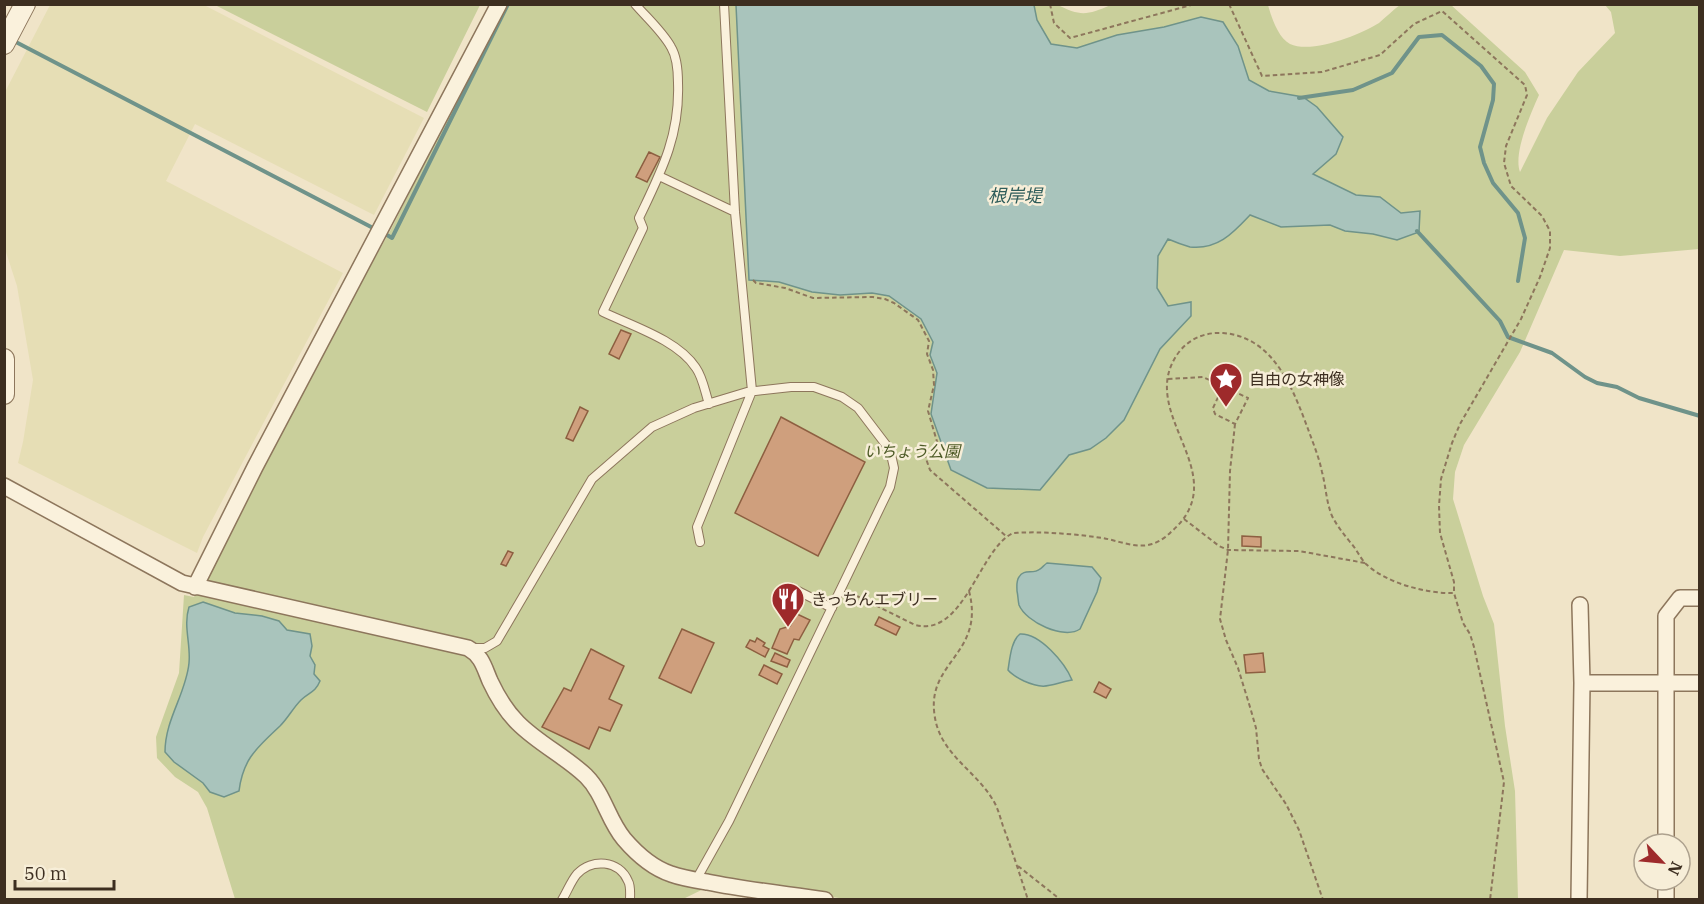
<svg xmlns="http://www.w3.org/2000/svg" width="1704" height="904" font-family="'IBM Plex Serif','Noto Sans JP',serif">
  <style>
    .farmland { fill: #e6deb5 }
    .green { fill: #c9cf9b }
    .water { fill: #a9c4bc; stroke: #6f938a; stroke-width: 1.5 }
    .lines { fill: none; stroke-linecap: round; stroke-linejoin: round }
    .stream { stroke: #6f938a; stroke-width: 4 }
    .building { fill: #cf9f7d; stroke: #8d5f41; stroke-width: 1.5 }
    .service-casing { stroke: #8d765c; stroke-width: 10 }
    .minor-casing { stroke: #8d765c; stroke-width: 18 }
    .tertiary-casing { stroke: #8d765c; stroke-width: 22 }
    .path { stroke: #8d765c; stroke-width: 2; stroke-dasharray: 4.5 3; stroke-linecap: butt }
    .service { stroke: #faf1dc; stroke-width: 8 }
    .minor { stroke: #faf1dc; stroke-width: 15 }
    .tertiary { stroke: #faf1dc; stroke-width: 20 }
    .labels { text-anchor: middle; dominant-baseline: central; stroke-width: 5; stroke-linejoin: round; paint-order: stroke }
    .poi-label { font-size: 16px; fill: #3d2e20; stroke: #f7eed8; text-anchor: start }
    .park-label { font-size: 16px; font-style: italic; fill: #4d5a26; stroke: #f7eed8 }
    .water-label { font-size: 18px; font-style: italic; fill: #2f5d5a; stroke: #f7eed8 }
  </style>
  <rect width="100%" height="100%" fill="#f0e4c8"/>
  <!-- farmland -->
  <path class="farmland" d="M50,5H204L424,118L374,215L195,124L166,181L343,273L203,537L197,553L18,463L23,442L33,380L17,286L5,249V92Z"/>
  <!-- green -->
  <path class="green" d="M1056,4C1081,17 1087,15 1111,5H1268C1271,16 1278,38 1290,44C1312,54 1360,35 1379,23C1386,17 1393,10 1400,5H1451L1525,72L1539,95C1531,113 1513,153 1520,172L1547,118L1578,72L1615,33L1611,12L1605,5H1699V249L1620,256L1564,250L1520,352L1464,445L1455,472L1453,499L1483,596L1494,624L1505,726L1515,791L1518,899L852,900L722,880L681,900L235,899L207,808L198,792L175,777L157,758L156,737L179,673L184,595L194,597L210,569L316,363L390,231L504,5Z
    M215,5H480L427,112Z"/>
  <!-- water -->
  <path class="water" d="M736,5H1034L1037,20L1051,44L1077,48L1117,35L1164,27L1201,17L1223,22L1238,46L1249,80L1269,91L1303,97L1317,107L1343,137L1336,154L1313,174L1356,195L1380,197L1401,213L1420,211L1419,232L1397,240L1373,234L1345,231L1330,225L1281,227L1250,215C1233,233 1218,250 1190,247C1183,245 1175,242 1168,239L1158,256L1157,288L1168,306L1191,302V316L1160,349L1124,420L1106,438L1090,449L1069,455L1040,490L987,488L951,470L931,414L937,373L930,355L933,342L921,319L889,296L872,293L840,295L812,292L779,282L749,280Z
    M1047,563L1092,567L1101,578L1097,592L1080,629C1064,640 1026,622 1019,605C1018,601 1018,595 1017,591C1017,587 1016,581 1019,577C1024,568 1033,575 1040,569C1042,568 1044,565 1047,563Z
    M203,602L235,613L262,616L279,621L287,630L310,634L312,646L310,656L315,665L314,674L320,681C315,693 309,692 301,700C293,708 288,718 280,726C258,747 243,758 239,791L224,797L210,792L203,783L174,762L165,752C165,719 186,694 189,663C191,644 183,626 189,607Z
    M1020,634C1040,633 1065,663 1072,680C1051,684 1046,691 1024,681C1018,678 1012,675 1008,670C1010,658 1011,641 1020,634Z"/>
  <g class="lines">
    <!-- stream -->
    <path class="stream" d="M12,40L375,229
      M1299,98L1353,90L1392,73L1419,37L1442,35L1481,66L1494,84L1493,100L1480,147L1484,163L1493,183L1518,213L1525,238L1518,281
      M1417,231L1500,321L1508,337L1552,353L1585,377L1597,383L1617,387L1639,398L1700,416
      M382,232L392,238L508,4"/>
  </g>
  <!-- building -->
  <path class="building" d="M649,152L660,157L647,182L636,177Z
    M621,330L631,334L619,359L609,354Z
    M580,407L588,411L573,441L566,438Z
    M781,417L865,462L818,556L735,513Z
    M1242,536L1261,537V547L1242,546Z
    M508,551L513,553L506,566L501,564Z
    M797,614L810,620L799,640L794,639L787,654L772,648L780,629L790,626Z
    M879,617L900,627L896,635L875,625Z
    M682,629L714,643L691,693L659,678Z
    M757,638L765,643L763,646L769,649L765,657L746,647L750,640L755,642Z
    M591,649L624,666L609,699L622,705L610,731L599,727L589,749L542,727L564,688L571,691Z
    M775,653L790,660L787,667L771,661Z
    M1263,653L1265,672L1246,673L1244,655Z
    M764,665L782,674L777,684L759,675Z
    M1099,682L1111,689L1106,698L1094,692Z"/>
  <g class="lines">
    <!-- service casing -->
    <g class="service-casing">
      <path id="service" d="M635,4C647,18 662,31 671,47C677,57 678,71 678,83C680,136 661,172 639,218L643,228L603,312C632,326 678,340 696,368C703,378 705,392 709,404
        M659,176L735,212
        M700,542L697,527L752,391L735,212L724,4
        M790,587L832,608
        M473,648H485L497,641L592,479L652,427L694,408L747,392L791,387H814L842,397L858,408L890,450L894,468L890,487L729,821L696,880
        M562,900C567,892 571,881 577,874C592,858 619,860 628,881C631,886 630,894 630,900"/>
    </g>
    <!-- minor casing -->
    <g class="minor-casing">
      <path id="minor" d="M4,486L182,583L468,648C482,656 484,667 490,681C497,696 506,711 518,723C539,744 565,756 586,776C604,794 608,820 624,839C636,853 653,868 671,874C682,878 695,880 707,882C746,890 785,894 825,900
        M195,587L255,467L499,4
        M1580,605L1582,683
        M1666,844V616L1680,598H1700
        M1579,900L1582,683H1700
        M1666,900V880"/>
    </g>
    <!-- tertiary casing -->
    <g class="tertiary-casing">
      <path id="tertiary" d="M4,44L25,4
        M4,359V394"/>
    </g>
    <!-- path -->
    <path class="path" d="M1050,4L1054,23L1070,38L1195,4
      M1229,4L1262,76L1322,72L1380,55L1414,24L1442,11L1525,85L1527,95L1506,146L1504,163L1511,186L1542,216L1550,231V248L1540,277L1521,319L1460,424L1452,443L1441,479L1439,506L1440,533L1454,582V593
      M753,280L756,283L785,288L813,298L873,297L885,299L894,303L918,320L929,341L927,354L933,370L934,385L928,411L938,445L924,453L930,470L1006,536
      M1168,379L1203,377L1248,398L1235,424L1215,414L1213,408L1220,393L1227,389
      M1235,424L1230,471L1228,550L1220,619L1226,640L1238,668L1250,707L1256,728L1259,759L1262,769L1286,804L1299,830L1323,900
      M1184,519L1219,546L1228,550L1299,551L1365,563
      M969,591C985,652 930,661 934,710C937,753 973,767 993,800C998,808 1000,817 1003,826C1012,850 1020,875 1028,900
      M849,592L915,625C964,638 979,549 1013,533C1042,531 1074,534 1103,538C1119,541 1137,549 1152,544C1159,542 1166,537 1171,532C1238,474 1133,413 1179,352C1190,338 1206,332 1223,333C1274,337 1293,389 1308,429C1313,443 1319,457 1322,472C1326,487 1326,501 1332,516C1337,526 1343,533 1350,542C1356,548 1360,558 1366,564C1386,583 1427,594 1454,593L1463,623L1470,634L1474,647L1504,782L1490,900
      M1018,866L1061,900"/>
    <!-- service -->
    <use href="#service" class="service"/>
    <!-- minor -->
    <use href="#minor" class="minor"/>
    <!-- tertiary -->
    <use href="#tertiary" class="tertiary"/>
  </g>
  <!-- icons -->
  <defs>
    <g id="sight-pin" transform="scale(1.725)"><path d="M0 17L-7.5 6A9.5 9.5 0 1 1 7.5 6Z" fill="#9e2a2b" stroke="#f7eed8"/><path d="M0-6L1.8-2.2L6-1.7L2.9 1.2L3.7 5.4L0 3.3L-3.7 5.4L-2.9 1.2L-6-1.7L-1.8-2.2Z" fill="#fff"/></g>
    <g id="restaurant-pin" transform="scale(1.725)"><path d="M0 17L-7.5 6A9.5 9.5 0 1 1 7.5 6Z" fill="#9e2a2b" stroke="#f7eed8"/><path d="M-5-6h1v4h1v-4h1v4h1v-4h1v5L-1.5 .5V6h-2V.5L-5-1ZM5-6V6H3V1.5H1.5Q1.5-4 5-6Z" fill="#fff"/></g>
  </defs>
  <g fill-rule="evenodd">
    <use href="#sight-pin" x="1226" y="379"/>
    <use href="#restaurant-pin" x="788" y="599"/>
  </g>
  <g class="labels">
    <!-- poi labels -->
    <g class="poi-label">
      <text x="1249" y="379">自由の女神像</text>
      <text x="811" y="599">きっちんエブリー</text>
    </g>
    <!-- park labels -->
    <g class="park-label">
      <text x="912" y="451">いちょう公園</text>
    </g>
    <!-- water labels -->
    <g class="water-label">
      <text x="1015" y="195">根岸堤</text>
    </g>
  </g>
  <!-- border -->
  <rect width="1704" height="904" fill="none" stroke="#3d2e20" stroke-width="12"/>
  <!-- north arrow -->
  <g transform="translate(1662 862) rotate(116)"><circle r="28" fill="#f7eed8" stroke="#ada18e" stroke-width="1.5"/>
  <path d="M0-4.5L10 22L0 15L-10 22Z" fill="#9e2a2b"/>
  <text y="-9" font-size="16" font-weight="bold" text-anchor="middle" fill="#3d2e20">N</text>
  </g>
  <!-- scale -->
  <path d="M15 880v9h99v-9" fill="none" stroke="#3d2e20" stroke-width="3"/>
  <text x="24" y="880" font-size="18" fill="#3d2e20" stroke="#f7eed8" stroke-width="4.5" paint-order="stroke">50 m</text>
</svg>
